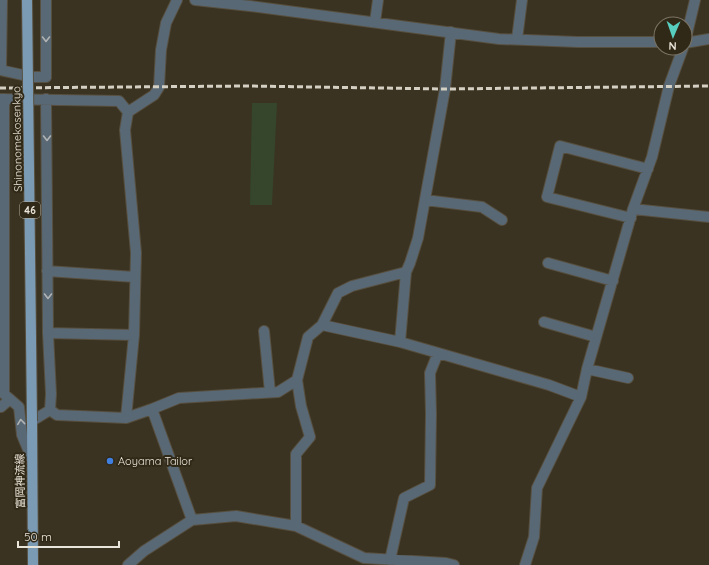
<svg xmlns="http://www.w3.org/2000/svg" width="709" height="565" font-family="Quicksand,'Noto Sans JP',sans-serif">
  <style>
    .green { fill: #35462c }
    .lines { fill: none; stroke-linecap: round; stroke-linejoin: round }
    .minor-casing { stroke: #574f3f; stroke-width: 12 }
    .tertiary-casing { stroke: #574f3f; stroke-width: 12 }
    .primary-casing { stroke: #574f3f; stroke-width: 12 }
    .minor { stroke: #596875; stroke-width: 10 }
    .tertiary { stroke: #596875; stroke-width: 10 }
    .primary { stroke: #7b9bb5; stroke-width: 10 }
    .rail { stroke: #d5d0c4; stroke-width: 3; stroke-dasharray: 6 3; stroke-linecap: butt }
    .primary-bridge-casing { stroke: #574f3f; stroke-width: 12; stroke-linecap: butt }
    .primary-bridge { stroke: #7b9bb5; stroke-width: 10 }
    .oneway { stroke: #b0b3b2 }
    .shop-dot { fill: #3f7fe0; stroke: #312917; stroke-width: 1.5 }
    .labels { text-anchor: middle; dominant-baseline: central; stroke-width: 4; stroke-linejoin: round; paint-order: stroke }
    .shield { fill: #312917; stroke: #b2ada0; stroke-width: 1 }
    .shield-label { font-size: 10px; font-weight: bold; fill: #eae5da }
    .street-label { font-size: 11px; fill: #eae5da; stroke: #312917 }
    .poi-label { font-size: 11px; fill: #eae5da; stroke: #312917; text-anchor: start }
  </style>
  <rect width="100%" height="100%" fill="#3b3321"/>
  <!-- green -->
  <path class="green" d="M252,103H277L272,205H250Z"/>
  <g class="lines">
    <!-- minor casing -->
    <g class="minor-casing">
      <path id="minor" d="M195,0L250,6L499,39L578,42H661
        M375,22L378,0
        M517,39L522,0
        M685,42L695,0
        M685,43L709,39
        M1,70L2,0
        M46,77V0
        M0,99L119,101L128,112
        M4,99V394L19,407L22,435L32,459
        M425,200L482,207L502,220
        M633,209L709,217
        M631,218L547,197L560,146L648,169
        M548,263L613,281
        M47,271L135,277
        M544,322L596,337
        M322,325L338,293L352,286L406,272L410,263L418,238L445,89L451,32
        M264,331L270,392
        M48,333L134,335
        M400,342L406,272
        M587,369L628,378
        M0,407H1L10,399
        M152,409L192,520
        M50,410L57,415L126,418L152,409L179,398L278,392L297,380L308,337L322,325L400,342L549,385L581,397
        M126,418L134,335L136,253L125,130L128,112L154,95L159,87L161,50L166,23L177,0
        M32,421L50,410L51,394L48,333L46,99
        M296,526V454L310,437L301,406L297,380
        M390,560L404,498L430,485L431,414L430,373L438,353
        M128,565L144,551L192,520L236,516L296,526L364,558L446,563L454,565
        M525,565L534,537L537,488L581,397L587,369L633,209L652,157L669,86L683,48"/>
    </g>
    <!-- tertiary casing -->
    <g class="tertiary-casing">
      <path id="tertiary" d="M0,70L32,77H46"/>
    </g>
    <!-- primary casing -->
    <g class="primary-casing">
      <path id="primary" d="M32,421L33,565"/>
    </g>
    <!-- minor -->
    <use href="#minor" class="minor"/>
    <!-- tertiary -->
    <use href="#tertiary" class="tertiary"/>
    <!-- primary -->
    <use href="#primary" class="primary"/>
    <!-- rail -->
    <path class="rail" d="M0,88L248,86L445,89L709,86"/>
    <!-- primary-bridge casing -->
    <g class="primary-bridge-casing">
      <path id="primary-bridge" d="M27,0L32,421"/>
    </g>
    <!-- primary-bridge -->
    <use href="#primary-bridge" class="primary-bridge"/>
  </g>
  <!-- one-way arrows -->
  <defs><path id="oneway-chevron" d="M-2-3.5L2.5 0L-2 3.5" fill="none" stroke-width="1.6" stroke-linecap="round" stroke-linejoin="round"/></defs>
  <g class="oneway">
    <use href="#oneway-chevron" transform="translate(46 39) rotate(90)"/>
    <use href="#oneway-chevron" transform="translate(47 138) rotate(90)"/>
    <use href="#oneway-chevron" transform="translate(48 296) rotate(90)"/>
    <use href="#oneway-chevron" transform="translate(21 422) rotate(-96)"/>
  </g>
  <!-- markers -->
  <circle class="shop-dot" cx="110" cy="461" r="4"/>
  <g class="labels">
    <!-- shield labels -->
    <rect class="shield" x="20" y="202" width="20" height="16" rx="3"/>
    <g class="shield-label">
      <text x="30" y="210">46</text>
    </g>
    <!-- street labels -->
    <g class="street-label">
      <text transform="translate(17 139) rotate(-91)">Shinonomekosenkyo</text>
      <text transform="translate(20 481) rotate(-91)">富岡神流線</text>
    </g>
    <!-- poi labels -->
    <g class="poi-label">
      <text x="118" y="461">Aoyama Tailor</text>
    </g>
  </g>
  <!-- north arrow -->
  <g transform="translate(673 36) rotate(182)"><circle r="19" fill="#312917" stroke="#7b7465"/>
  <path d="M0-3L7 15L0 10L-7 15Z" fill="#58cebf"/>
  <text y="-6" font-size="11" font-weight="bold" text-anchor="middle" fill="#eae5da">N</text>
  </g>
  <!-- scale -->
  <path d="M18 541v6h101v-6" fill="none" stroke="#eae5da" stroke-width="2"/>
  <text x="24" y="541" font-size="12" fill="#eae5da" stroke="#312917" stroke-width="3" paint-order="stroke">50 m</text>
</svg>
